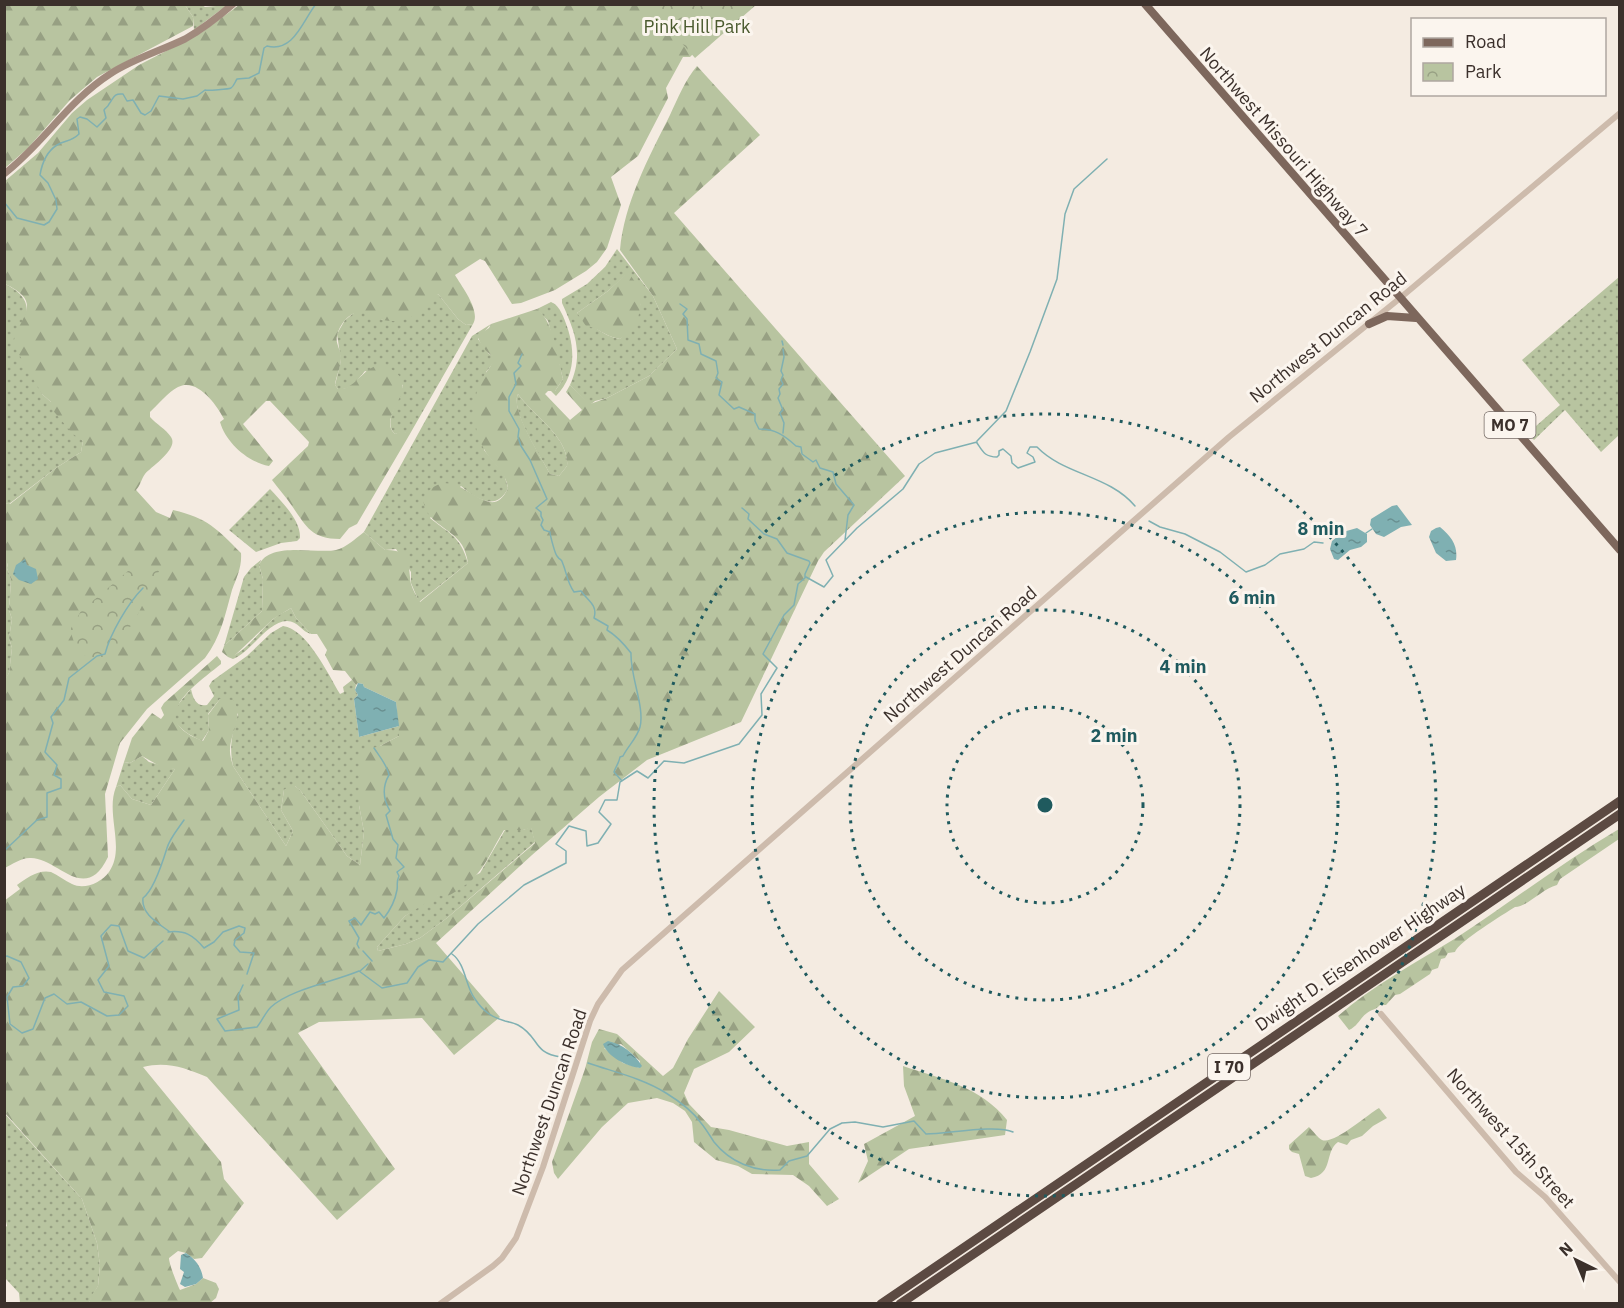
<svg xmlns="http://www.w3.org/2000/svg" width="1624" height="1308" font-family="'IBM Plex Sans',sans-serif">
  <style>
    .grass { fill: url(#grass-dots); fill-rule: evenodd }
    .forest { fill: url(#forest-firs); fill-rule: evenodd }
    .park { fill: url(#park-crowns) }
    .water { fill: url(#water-ripples) }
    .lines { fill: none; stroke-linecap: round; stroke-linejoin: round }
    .stream { stroke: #7fb0b2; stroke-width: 1.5 }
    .tertiary { stroke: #cdbbac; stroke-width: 6 }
    .secondary { stroke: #a18a7d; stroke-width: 7 }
    .primary { stroke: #7d675c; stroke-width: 8 }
    .motorway { stroke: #5c4a42; stroke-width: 9 }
    .ring { fill: none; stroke: #1f5a5e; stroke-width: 3; stroke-dasharray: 3 6 }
    .labels { text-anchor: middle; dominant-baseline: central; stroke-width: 6; stroke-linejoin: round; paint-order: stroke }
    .shield { fill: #fbf5ee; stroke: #756b66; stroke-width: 1.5 }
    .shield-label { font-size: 16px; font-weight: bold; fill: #3b302b }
    .park-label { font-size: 18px; fill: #4a5a2e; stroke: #fbf5ee }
    .street-label { font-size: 18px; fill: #3b302b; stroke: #fbf5ee }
    .centre { fill: #1f5a5e; stroke: #fbf5ee; stroke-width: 3 }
    .ring-label { font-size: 18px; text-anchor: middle; font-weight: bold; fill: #1f5a5e; stroke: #fbf5ee; stroke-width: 6; stroke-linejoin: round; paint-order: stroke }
  </style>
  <defs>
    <pattern id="grass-dots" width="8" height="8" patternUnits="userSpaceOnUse" patternTransform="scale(1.5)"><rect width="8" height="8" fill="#b8c4a0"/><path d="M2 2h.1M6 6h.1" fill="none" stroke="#97a083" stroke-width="1.8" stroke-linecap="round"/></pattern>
    <pattern id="forest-firs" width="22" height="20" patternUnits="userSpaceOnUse" patternTransform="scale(1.5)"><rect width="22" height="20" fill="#b8c4a0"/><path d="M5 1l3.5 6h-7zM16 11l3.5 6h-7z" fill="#97a083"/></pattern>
    <pattern id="park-crowns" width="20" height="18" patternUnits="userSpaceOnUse" patternTransform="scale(1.5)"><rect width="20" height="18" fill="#b8c4a0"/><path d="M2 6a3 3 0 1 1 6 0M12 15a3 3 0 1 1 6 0" fill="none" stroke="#97a083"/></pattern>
    <pattern id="water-ripples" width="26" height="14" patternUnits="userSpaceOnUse" patternTransform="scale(1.5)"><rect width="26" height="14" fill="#7fb0b2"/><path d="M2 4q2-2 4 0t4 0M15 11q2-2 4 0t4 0" fill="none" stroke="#699091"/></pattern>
  </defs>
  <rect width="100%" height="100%" fill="#f4ebe1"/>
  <!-- grass -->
  <path class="grass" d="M185,5H202L205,7L227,5L194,30L193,17Z
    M617,249L653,296L677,349L649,376L607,398L595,401L590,405L570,385C584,354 575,332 562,303V299L587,284L605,267ZM628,273L641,302L637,317L620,339C602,336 591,324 577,313L608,291Z
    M1619,277V435L1601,452L1565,410L1534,440L1528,433L1560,405L1522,360Z
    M5,284C19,291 30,300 26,317L42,394L51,402L83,441L81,452L56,468L9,504L5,503Z
    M438,294L458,319L466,325L473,324L407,439L406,433L402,432L395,434C382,422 400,400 403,385L365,371C357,380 351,391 338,389L335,385L341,361L337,334L345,320L355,312L364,311L383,320Z
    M551,302C558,305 560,310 563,316C575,344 578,373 556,396L551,391H555L563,379L548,321L537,309Z
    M491,324L478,339L489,354L494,356V362L486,372L484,450L504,474L508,488C497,512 476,499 461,486L430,518C451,535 460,536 468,563L419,602L411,583V572L396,549L385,550L364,532L472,336Z
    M518,394C532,414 570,438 567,466L559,476L550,474C541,457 510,411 518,394Z
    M270,489C281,501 301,520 300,538L297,541L281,543L256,552L229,530Z
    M261,560L259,565L263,579L262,611L224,646L244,577L251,568Z
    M8,562L7,568L11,580L9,610L12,619L9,638L12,648L9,673L5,681L4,564Z
    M291,608L296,618L311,634C302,632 298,621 287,621C268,621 251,652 233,659L228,657C242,656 261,630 271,621C277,615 285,612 291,608Z
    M283,626C307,629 328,674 340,694L344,692L343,687L352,680L356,685L355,690L358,695L354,699L359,737L399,726V736L380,746L359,805L364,832L360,865L347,856L300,790L295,786L284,790L281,810L293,831L286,846L233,766C229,747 232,733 238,714L220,699L208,714L209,730L202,741C191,736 167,724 176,708C180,701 186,695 191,689C193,698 196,707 207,705L214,696L209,686L212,681L247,656L271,633Z
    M142,756L149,762L175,769L151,805L132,799L120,785L116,787L124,762L130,763Z
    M531,827L535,842L447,918L420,938L406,944L378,951L377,947L405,916L423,903L480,873L505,830H523Z
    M4,1113L82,1199L97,1243L100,1266L98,1286L92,1296L89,1303H20L19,1293L5,1278L4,1228L7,1226L4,1212Z"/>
  <!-- forest -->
  <path class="forest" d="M5,5H185L193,17V26L97,77L70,100L28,148L5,168Z
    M239,5H656L694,53L690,57H683L666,88L668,98L638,156L611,177L621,205L607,248L597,262L586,271L555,290L521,303L512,304L485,261L480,259L455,275C462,287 481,311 473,324L466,325L458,319L438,294C425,311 406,325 383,320C375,319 369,312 361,312C350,311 339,325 337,336C335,343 341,350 341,358C341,367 336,376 335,385L338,389C359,391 368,351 394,371C398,374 401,377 402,382C407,399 379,420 395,434L402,431L407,433V439L357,524L349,528L340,539C311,539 306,526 292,506C286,497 278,488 272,480L308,446L309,442L270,401H266L243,424L273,461L269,466C248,462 226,443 220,422L224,419C217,405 197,377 178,387C168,392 158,405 150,412V417C156,424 166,429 171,437C179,449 152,466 145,474C141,479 141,485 136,490L156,512L170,518L173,510C208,518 217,529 241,553C242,567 237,577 232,590C225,615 221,637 205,658L147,709L120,743L105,794L108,857C85,905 58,858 31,858C23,857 12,864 5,868L4,681L9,673L12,648L9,638L12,619L9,610L11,580L7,568L8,563L5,564V503L10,504L56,468L81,452L83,441L73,434L50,407L51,402L42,394L13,344C18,317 46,303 5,284V181L38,153L72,113L87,100L139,65L201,33Z
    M697,66L760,135L674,213L905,476L824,552L818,561L741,722L647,760L599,797L532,855L436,943L500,1017L454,1055L422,1018L319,1022L298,1033L395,1169L337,1220L207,1077C185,1068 167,1061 143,1067L221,1162L224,1179L244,1203L202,1258L194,1259L186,1253L178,1251L169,1258C169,1264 177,1284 180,1290L196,1284L203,1278L216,1283L219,1289L216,1298L210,1303H89L91,1296L98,1286L100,1266L97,1243L82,1199L5,1113L4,901L20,889L17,885C26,878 39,869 51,872C58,875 65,881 72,884C84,890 101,883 109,872C126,848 105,814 116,787L120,785L132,799L151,805L175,769L163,768L142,756L130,763L124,762L132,738L152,713L161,719L164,715L161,708L164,703L217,656L221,661V664C194,686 144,719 203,741L209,730L208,715L220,699L233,700C245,715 229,734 230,752C230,756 232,762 233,766L286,846L293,831L281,810L284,790L289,786H295L300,790L347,856L360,865L364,832L359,805V767L362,751L380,746L399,736L396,702L364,687L363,684L358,683L356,685L345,671L333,670L325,655L327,650L317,634H311L296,618L291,608L273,619L233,657H228L222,652L224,646L262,611L263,579L259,565C270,541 315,554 336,550C347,547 355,539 364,532L385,550C411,549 408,564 411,584C413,590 416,596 420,602L468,563C467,557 465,550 462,545C450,526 425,524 423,498C455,452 488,533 508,488C506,471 491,463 484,449C473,431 471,400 481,381C485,372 493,366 494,357C487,353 478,343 478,335L489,328L491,324L537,309C554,321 558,359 563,379L555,391H548L545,394L570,420L582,410L566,392L570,385L590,404L607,398L649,376L677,349L653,296L620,250C624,203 649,157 670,115C678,98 685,80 697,66ZM518,394C532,414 570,438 567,466L559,476L550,474C542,458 510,410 518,394ZM531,828L535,843L447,918L420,938L406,944L378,951L377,947L405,916L439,895L446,897C483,878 484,863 504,830H523Z
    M628,272L643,293L637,324L620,339C606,337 595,326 586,326L577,313L608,291Z
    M1619,829V839L1560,879L1557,885C1542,889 1527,907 1515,907C1504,914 1458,942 1455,952L1448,953L1445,958L1441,959L1438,968L1432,970L1430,974L1400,994L1395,995L1386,1005H1380C1376,1010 1372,1009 1367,1013C1360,1018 1358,1026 1349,1030L1338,1016C1372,986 1417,962 1456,938C1511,902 1563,862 1619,829Z
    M719,991L755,1027L729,1052L694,1069L684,1093L689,1104L711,1127L729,1130L787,1146L809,1142V1164L839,1199L827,1206L809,1186L793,1175L752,1174L738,1166L716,1160L694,1142L692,1122L685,1111L673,1103L657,1098L628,1103L602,1127L558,1179L554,1173L552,1162L585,1069L592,1042L599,1029L617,1034L663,1076L673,1068L688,1039ZM621,1044L640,1061V1068L623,1063L604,1048Z
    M903,1066C942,1079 981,1087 1007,1120L1005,1135L909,1149L858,1183L868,1161L864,1144L915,1116L904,1086Z
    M1379,1108L1387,1118L1373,1126L1362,1136L1351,1140L1347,1145L1338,1142C1324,1152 1334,1174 1311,1178L1305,1176L1299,1154L1292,1152L1289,1149V1145L1309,1127C1313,1131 1318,1138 1322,1140C1334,1145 1368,1114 1379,1108Z"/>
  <!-- park -->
  <path class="park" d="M648,5H756L695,58Z
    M160,569L139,612L109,662L87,658L74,642L70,630L81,611L128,571Z"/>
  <!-- water -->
  <path class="water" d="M1397,505L1412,525L1401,527L1384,537L1376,534L1370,525L1371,519L1392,506Z
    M1357,528L1367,534V542L1361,547L1350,550L1338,560L1334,559L1330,549L1332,541L1343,532Z
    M1436,528L1440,527C1452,537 1458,546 1456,560L1446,561L1436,553L1429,537L1431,531Z
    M25,559L27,565L36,569L38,579L31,584L19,580L13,574L16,565Z
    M358,683L363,684L364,687L396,702L399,726L359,737L354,699L358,695L355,690Z
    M608,1041C622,1044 634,1053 642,1066L640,1068C626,1066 608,1057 603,1044Z
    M186,1253C195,1259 201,1266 203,1278L196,1284L185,1287L180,1284L184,1272L180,1269L181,1255Z"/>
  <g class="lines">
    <!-- stream -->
    <path class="stream" d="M4,202L17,218L44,225L49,222L57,209L56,200L48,183L40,175C42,163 46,152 57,145C65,140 71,142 79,134L77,119L80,117L87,119L97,127L106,118L104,110C105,108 108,107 109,104C114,98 113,93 123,94L127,101L133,100L141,113L145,115L151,111L159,96L183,99L197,96L205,90C208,91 229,89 231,88C234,86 235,82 237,79L249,78L259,73L264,48L267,46C294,53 303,20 316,4
      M680,304L687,309L683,314L687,319L688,340L699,344L701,354L716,361L718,373L716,378L722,382L719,395L734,409L739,407L755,414V421L759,429C775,429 784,435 796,446L801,447L802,454L813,462L816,460L820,468L833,472L836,484L854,505L848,515L845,540
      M782,341L783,345
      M522,354L518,363L521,366L514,373L516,384L509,397V411L519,429L518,437L521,446L530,460L547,499L536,508L541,512V516L543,520L541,525L544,530L550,532C550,535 555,554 557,556C561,562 561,557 563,564C567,574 567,582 574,592L581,591C588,601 598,605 594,618L608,626L607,630C617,636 624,644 631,653C630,676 645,707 640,727C637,738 628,746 623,756L620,757C619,763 616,766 614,772L622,781
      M783,433L784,423L780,413L783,410L778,398L780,394L779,389L783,384L781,380L783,375L781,371L784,357L783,349
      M977,441L1006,411L1030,352L1057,279L1065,214L1074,189L1107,159
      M977,443C983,452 985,457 997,457L999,455V451L1003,449L1011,456L1012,463L1018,468L1035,462L1033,457L1027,453L1030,447H1037C1064,475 1109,475 1135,506
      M742,508L749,514L748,519L764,534L777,539L787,553L809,561L810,563L805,574V577
      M1149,521L1160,527L1185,534L1220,552L1246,572L1265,565L1280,554L1304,549L1314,542L1323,543
      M1366,533L1372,529
      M4,851L37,820L47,817V793L61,788V779L54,775L57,765L45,752L53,723L51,717L64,700L69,678L97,656L105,654C110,634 128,603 143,588
      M168,932C185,930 193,935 204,948L214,942L223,932L239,926L245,928L244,933L235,940L234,945L240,952L254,953L247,974
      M170,932C158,923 141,914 143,898C154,890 163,861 167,848C170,838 178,829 184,820
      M359,948L357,944L359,938L349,921L355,918L361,925L370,912L375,914L379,912L384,918C391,909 395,901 397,890C398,884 396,882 399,876L397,872L404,867L396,858L398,845L393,839L386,815L390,811C383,799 382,787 389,775C387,765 380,757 374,748
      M363,951L372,961
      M452,954C466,964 465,986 475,999C483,1011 491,1017 505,1021C509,1022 514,1023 518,1025C540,1037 532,1053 561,1057
      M4,957L7,956L21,962L29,978L23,986L13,987L7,997L10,1024L22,1033L33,1029L45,998L54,994L67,1004L81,1002L107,1016L119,1015L128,1006L124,996L104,992L98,980L109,966L101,936L111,925L119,926L128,951L144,958L163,941
      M360,971L368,964
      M243,985L238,996L239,1010L217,1019L225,1031L257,1027C262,1021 265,1013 271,1007C291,989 333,982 359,971L382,988L407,983L418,967L429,960L443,962L478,924L524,885L566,863V851L556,844L569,826L586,831L587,846L598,843L611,824L599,812L605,800H617L620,782L637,771L648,778L664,761L684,763L739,744L762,715L761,694L777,668L763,654L784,615L794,605L798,584L806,577L824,587L833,576L826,560L857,528L903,489L919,464L935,453L977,442
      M588,1063C614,1072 642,1078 666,1093C679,1101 692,1110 701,1123C706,1129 710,1136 714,1142C730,1162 754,1172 780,1170L789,1161L807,1156L830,1129L842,1123L855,1122L883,1127L914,1121L926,1134C947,1134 996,1124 1013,1132"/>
    <!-- tertiary -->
    <path class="tertiary" d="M1381,1014L1516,1172L1545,1197L1620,1282
      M440,1304L493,1266L502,1258L516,1238L543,1167L590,1021L598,1004L622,970L1229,437L1399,299L1620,113"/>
    <!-- secondary -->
    <path class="secondary" d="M4,174C43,144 68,101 110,74C133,59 160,51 185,39C203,29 218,17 233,4"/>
    <!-- primary -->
    <path class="primary" d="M1145,4L1620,550
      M1369,324L1387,316L1416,318"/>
    <!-- motorway -->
    <path class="motorway" d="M881,1304L1620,801
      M900,1304L1620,814"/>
  </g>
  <!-- distance rings -->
  <g class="ring">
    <circle cx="1045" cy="805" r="98"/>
    <circle cx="1045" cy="805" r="195"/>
    <circle cx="1045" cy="805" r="293"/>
    <circle cx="1045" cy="805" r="391"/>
  </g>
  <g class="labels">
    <!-- shield labels -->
    <g class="shield">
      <rect x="1484.5" y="412" width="51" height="26" rx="4.5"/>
      <rect x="1208" y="1054" width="42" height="26" rx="4.5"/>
    </g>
    <g class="shield-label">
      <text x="1510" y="425">MO 7</text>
      <text x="1229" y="1067">I 70</text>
    </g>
    <!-- park labels -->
    <g class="park-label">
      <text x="697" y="26">Pink Hill Park</text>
    </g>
    <!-- street labels -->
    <g class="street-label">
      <text transform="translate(1284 142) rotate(49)">Northwest Missouri Highway 7</text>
      <text transform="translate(1328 337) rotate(-39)">Northwest Duncan Road</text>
      <text transform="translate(960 654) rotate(-41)">Northwest Duncan Road</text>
      <text transform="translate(1360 957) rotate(-34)">Dwight D. Eisenhower Highway</text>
      <text transform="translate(549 1102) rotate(-71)">Northwest Duncan Road</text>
      <text transform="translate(1511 1138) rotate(48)">Northwest 15th Street</text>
    </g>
  </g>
  <circle cx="1045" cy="805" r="9" class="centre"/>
  <g class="ring-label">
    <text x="1321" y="535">8 min</text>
    <text x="1252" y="604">6 min</text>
    <text x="1183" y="673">4 min</text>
    <text x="1114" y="742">2 min</text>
  </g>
  <!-- border -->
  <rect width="1624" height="1308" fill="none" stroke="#3b302b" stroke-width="12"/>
  <!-- legend -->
  <rect x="1411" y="18" width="195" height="78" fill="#fbf5ee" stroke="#aea6a0" stroke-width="1.5"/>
  <rect x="1423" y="38" width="30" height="9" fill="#7d675c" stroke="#aea6a0" stroke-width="1.5"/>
  <text x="1465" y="48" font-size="18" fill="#3b302b">Road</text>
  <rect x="1423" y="63" width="30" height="18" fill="url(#park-crowns)" stroke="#aea6a0" stroke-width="1.5"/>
  <text x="1465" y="78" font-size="18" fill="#3b302b">Park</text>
  <!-- north arrow -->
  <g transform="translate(1576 1260) rotate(317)" stroke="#fbf5ee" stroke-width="4.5" paint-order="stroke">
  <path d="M0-4.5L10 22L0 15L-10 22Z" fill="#3b302b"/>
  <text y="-9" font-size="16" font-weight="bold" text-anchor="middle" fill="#3b302b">N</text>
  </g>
</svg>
